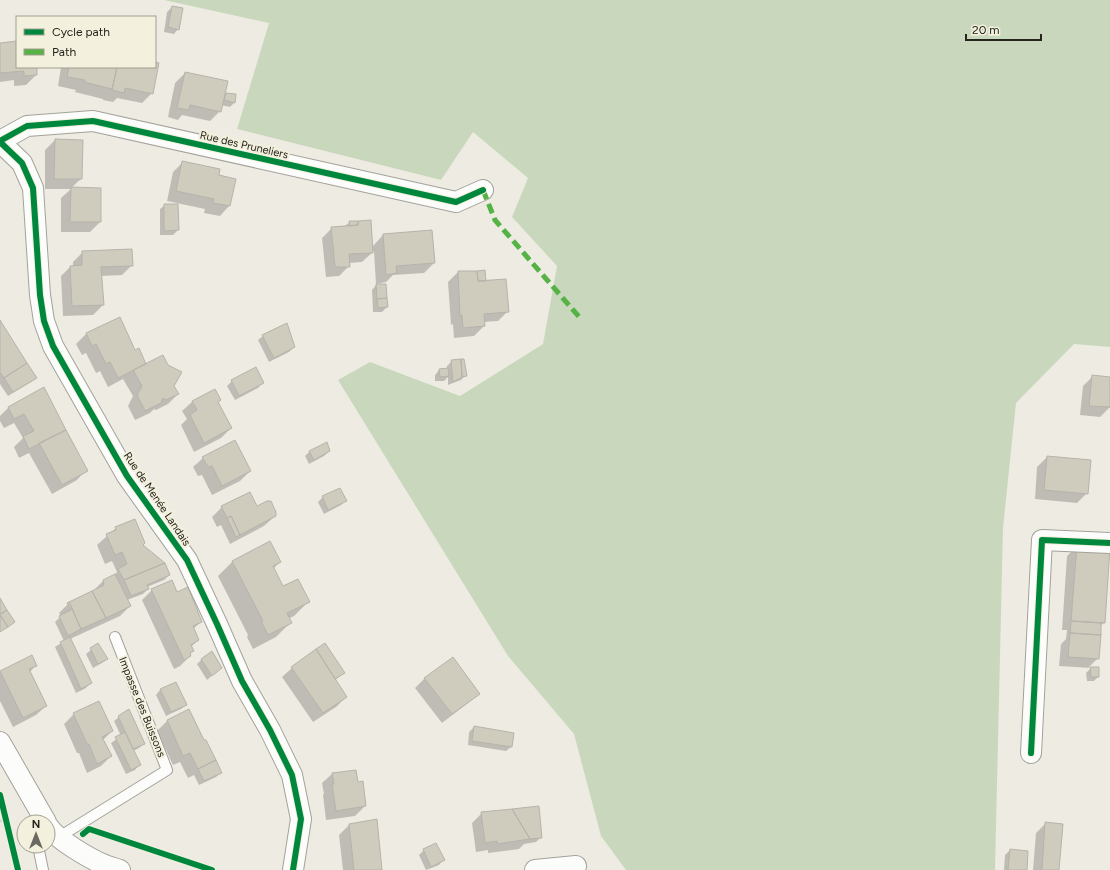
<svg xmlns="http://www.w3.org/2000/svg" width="1110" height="870" font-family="Figtree,sans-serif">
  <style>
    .green { fill: #c9d8bd }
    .shadow { fill: #0003 }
    .building { fill: #cfccbd; stroke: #b5b3ab }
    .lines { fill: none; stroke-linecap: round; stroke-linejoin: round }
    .service-casing { stroke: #a3a29a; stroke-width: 12 }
    .minor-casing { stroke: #a3a29a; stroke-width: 22 }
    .path { stroke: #d7d7d4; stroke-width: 2.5; stroke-dasharray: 3 2; stroke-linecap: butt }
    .service { stroke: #fcfcfb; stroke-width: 10 }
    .minor { stroke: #fcfcfb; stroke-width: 20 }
    .quiet { stroke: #55b245; stroke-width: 5; stroke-dasharray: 10 5; stroke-linecap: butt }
    .cycleway-casing { stroke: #f3f0dd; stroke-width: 8 }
    .cycleway { stroke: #00873e; stroke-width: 6 }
    .labels { text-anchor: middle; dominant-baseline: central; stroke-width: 4; stroke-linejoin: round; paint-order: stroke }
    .street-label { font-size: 11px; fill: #25241d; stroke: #f3f0dd }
  </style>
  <rect width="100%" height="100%" fill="#eeece2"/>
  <!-- green -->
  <path class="green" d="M164,0H1110V347L1074,344L1016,403L1003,528L995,870H626L601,836L574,734L508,656L338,380L370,362L460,396L543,344L557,266L512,217L528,178L473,132L441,180L237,129L269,23Z"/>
  <!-- shadow -->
  <path class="shadow" d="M172,7L182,9L178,29L174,34L164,32L167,12Z
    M17,42V67H36V75L26,85L14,86V80L0,82V44Z
    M155,63L158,64L152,93L142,103L117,98L113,102L103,100V99L75,92L76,90L58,86L61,67H155Z
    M185,73L223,96L226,94L234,103L230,107L221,105L220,111L210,121L182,115L178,120L168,117L175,83Z
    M55,140L82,141L81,179L71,188L100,189V222L90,232H61V198L71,189H45V150Z
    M183,162L218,176L229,206L220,216L204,213L205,209L167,201L173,172Z
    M165,205L178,230L173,235H160V209Z
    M350,222L372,247L383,235L434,263L424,273L393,275L386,282L376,284L374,251L362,262L349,263V266L339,276L326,277L322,238L332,228L345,226Z
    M83,252L132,265L122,275L101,276L103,305L93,315L63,316L61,276L71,266H73V262Z
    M458,272L508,311L498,321L483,322L484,326L474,336L454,338L453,324L451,325L448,282Z
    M376,285L387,307L382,312H373L372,290Z
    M119,319L134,351L145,365L173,386L178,394L168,404L156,410L154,409L150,413L135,420L128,406L133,396L123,379L108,387L100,371L96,373L86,353L82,355L76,344L86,334Z
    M0,322L36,378L31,382L8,396L0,384Z
    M263,336L294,347L289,352L269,362L258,340Z
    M452,361L466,375L461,380L448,385V377L444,381H435V375L439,370L447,369V366Z
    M1093,376L1110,378V407L1100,417L1080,415L1083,386Z
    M232,381L262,383L258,388L235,400L227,386Z
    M43,389L86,470L77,480L52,494L29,453L19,458L14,447L23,438L14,423L4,428L0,421V416L8,408Z
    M214,390L218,402L231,428L221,438L194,452L181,425L187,419L182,411L192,402Z
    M310,451H329L324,456L309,464L305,456Z
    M1047,457L1087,493L1077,503L1035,499L1037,467Z
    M203,458L250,471L240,481L212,495L202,475L198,476L193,467Z
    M323,497L346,500L341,505L324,514L318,502Z
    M222,507H256L275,516L264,526L230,544L221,525L217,527L212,517Z
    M116,528L142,545L169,575L164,580L147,587L148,589L143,594L127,600L130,606L120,616L70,639L90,683L86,688L76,693L55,647L64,641L55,622L61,616L59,613L69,603L93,591L103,581L112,577L117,572L112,561L105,564L97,545Z
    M1077,546L1109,549L1104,623L1100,626L1098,658L1088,668H1098V677L1094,681H1087L1086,673L1091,668L1059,666L1061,644L1066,639L1067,630H1062L1067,556Z
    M232,562H280L273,569L283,588L308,602L294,616L288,619L290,623L276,637L253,649L247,637L248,635L218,576Z
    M152,590L177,593L201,622L193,629L198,640L191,647L193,651L189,654L190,656L180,666L174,669L142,600Z
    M98,644L106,659L102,663L93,668L86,654Z
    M32,657L36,665L30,672L46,706L36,715L13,727L0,701V673Z
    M202,659L221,668L207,680L197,664Z
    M292,668L344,673L335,680L346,697L336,707L313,722L282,677Z
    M424,679L478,694L468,703L442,723L415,688Z
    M160,690L186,705L181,709L166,716L156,695Z
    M188,711L221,772L216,777L199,785L194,775L188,778L180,762L173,765L157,731L167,721Z
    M74,714L112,731L103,740L111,756L101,766L87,773L79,753H77L64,724Z
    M119,717L143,744L139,748L133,751L139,765L135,770L126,774L111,743L121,736L114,721Z
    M474,727L511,747L506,751L468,745L469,732Z
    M332,774L357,783L365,806L355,816L326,820L323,795L324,794L322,783Z
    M482,813L541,837L536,842L524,844L519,849L488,853V850L476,852L472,823Z
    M376,820L381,870H343L339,835L349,825Z
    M1046,823L1058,870H1033L1036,833Z
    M424,850L443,860L439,865L426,870L419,855Z
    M1010,850L1026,870H1004L1005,855Z"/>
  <!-- building -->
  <path class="building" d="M172,6L183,8L179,30L168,27Z
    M17,41V67H37V75L24,76V71L0,73V43Z
    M155,62L159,63L153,94L125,88L124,93L112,90L117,67H155Z
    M69,67H117L112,89L84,82L85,80L67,77Z
    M185,72L228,81L221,112L190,105L189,110L177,108Z
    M226,93L236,94L235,103L224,100Z
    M55,139L83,140L82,179H54Z
    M182,161L220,169L219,175L236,179L230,206L213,203L214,199L176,191Z
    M71,187L101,188V222H70Z
    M164,204H178L179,230L164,231Z
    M371,220L373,253L349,254L350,267H335L331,227L358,225V221Z
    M349,221H358V225L350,226Z
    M432,230L435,263L396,266L397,273L386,275L383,234Z
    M132,249L133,266L101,267L104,305L72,306L70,266L82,265V251Z
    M485,270L486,281H478L477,271Z
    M458,271H477L478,281L506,279L509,312L484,314L485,326L463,328L462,315L460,316Z
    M376,284H386L387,298L377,299Z
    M387,298L388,307L378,308L377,299Z
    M120,317L135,350L139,348L146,364L118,378L110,362L106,364L96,344L92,346L86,333Z
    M0,320L27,363L4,378L0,372Z
    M287,323L295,347L274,358L262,335Z
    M163,355L168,365L182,372L174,386L179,394L166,400L163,398L161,403L145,411L137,395L142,386L133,370Z
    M461,359H464L467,376L462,377Z
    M461,359L462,377L453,382L451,360Z
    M27,363L37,378L13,392L4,378Z
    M256,367L264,383L239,396L231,380Z
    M448,368L449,376L440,377L439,369Z
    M1092,375L1110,377V407L1089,406Z
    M44,387L66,430L29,449L23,436L34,431L24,414L14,419L8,407Z
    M215,389L221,400L218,402L232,428L204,443L190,415L197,410L192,401Z
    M66,430L88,471L62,485L39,443Z
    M235,440L251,471L222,486L212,466L208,467L202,457Z
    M327,442L330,451L314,460L309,451Z
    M1047,456L1091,460L1088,494L1044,490Z
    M340,488L347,501L328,510L322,496Z
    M250,492L257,506L267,501H271L276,512V516L240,535L231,516L227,518L221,506Z
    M231,516L240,535L236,537L227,518Z
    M135,519L145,543L143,545L165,563L124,580L118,569L127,564L122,552L115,555L106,534L116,530L115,527Z
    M270,541L281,562L273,566L283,586L298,579L310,602L287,613L292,623L268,635L261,621H263L232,561Z
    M1077,545L1110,548L1105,623L1071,621Z
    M165,563L170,575L147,585L149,589L131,596L124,580Z
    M115,574L131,606L106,618L92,591L104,585L103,580Z
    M172,580L177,592L188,587L202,622L193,626L199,640L191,645L194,651L190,653L191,656L184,660L151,589Z
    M92,591L106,618L81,629L69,602Z
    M0,598L7,610L0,614Z
    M69,602L81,629L68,636L59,616L71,610L67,603Z
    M7,610L15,622L8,627L0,615Z
    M0,615L8,627L0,632Z
    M1071,621L1101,623V635L1070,633Z
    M1070,633L1101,635L1099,659L1068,657Z
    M70,637L92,683L81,689L60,642Z
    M98,643L108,659L98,664L90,648Z
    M325,643L345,673L335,679L316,649Z
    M316,649L347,697L323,713L291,667Z
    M212,651L222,668L212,676L201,659Z
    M32,655L37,666L29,669L47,706L23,718L0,671Z
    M453,657L480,694L452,714L424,678Z
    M1090,667H1099V677H1091Z
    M176,682L187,705L171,712L160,689Z
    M99,701L113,731L102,737L112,756L97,764L89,744H87L73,713Z
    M129,709L145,744L133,749L118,716Z
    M189,709L204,740H206L216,760L198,769L190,753L183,756L167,720Z
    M474,726L514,733L512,747L472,741Z
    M125,732L141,765L131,770L115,737Z
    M216,760L222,773L204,781L198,769Z
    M356,770L358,782L363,781L366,806L336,811L332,784H334L332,773Z
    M539,806L542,838L530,839L512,809Z
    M512,809L530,839L497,844V841L485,843L481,812Z
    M377,819L382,870H354L349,824Z
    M1045,822L1063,824L1059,870H1042Z
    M436,843L445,860L431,867L423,849Z
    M1010,849L1028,851L1027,870H1008Z"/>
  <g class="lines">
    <!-- service casing -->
    <g class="service-casing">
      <path id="service" d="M59,837L167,770L115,637
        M38,846L43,870"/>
    </g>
    <!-- minor casing -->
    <g class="minor-casing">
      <path id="minor" d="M0,141L27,126L93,121L456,202L483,190
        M0,142L22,163L33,188L40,295L44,321L53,346L127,476L187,560L217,624L242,681L270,730L292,775L301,819L293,870
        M0,742L46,822
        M1031,753L1042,540L1110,543
        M48,826C56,839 90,859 105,865C109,867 115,868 120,870
        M535,870L576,866"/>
    </g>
    <!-- path -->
    <path class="path" d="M0,795L18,870
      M0,821L6,820
      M100,833L212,870"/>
    <!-- service -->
    <use href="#service" class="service"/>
    <!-- minor -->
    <use href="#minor" class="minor"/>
    <!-- quiet -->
    <path class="quiet" d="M483,190L495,220L581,319"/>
    <!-- cycleway casing -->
    <g class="cycleway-casing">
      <path id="cycleway" d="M0,141L27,126L93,121L456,202L483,190
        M0,142L22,163L33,188L40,295L44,321L53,346L127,476L187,560L217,624L242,681L270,730L292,775L301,819L293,870
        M1031,753L1042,540L1110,543
        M0,795L18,870
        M83,834L89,829L212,870"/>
    </g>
    <!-- cycleway -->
    <use href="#cycleway" class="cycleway"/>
  </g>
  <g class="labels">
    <!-- street labels -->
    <g class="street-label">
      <text transform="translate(244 145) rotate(13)">Rue des Pruneliers</text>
      <text transform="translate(157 499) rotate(56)">Rue de Menée Landais</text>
      <text transform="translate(142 707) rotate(68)">Impasse des Buissons</text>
    </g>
  </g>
  <!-- legend -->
  <rect x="16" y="16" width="140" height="52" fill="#f3f0dd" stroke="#a19e90"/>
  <rect x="24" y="29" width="20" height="6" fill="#00873e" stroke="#a19e90"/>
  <text x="52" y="36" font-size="12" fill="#25241d">Cycle path</text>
  <rect x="24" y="49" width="20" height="6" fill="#55b245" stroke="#a19e90"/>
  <text x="52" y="56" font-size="12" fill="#25241d">Path</text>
  <!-- north arrow -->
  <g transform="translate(36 834)"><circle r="19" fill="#f3f0dd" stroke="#a19e90"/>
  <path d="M0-3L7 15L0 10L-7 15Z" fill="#6b6a62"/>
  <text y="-6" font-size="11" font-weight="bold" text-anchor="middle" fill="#25241d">N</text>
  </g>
  <!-- scale -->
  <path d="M966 34v6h75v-6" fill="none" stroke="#25241d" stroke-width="2"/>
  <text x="972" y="34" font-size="12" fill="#25241d" stroke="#f3f0dd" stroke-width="3" paint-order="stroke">20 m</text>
</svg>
